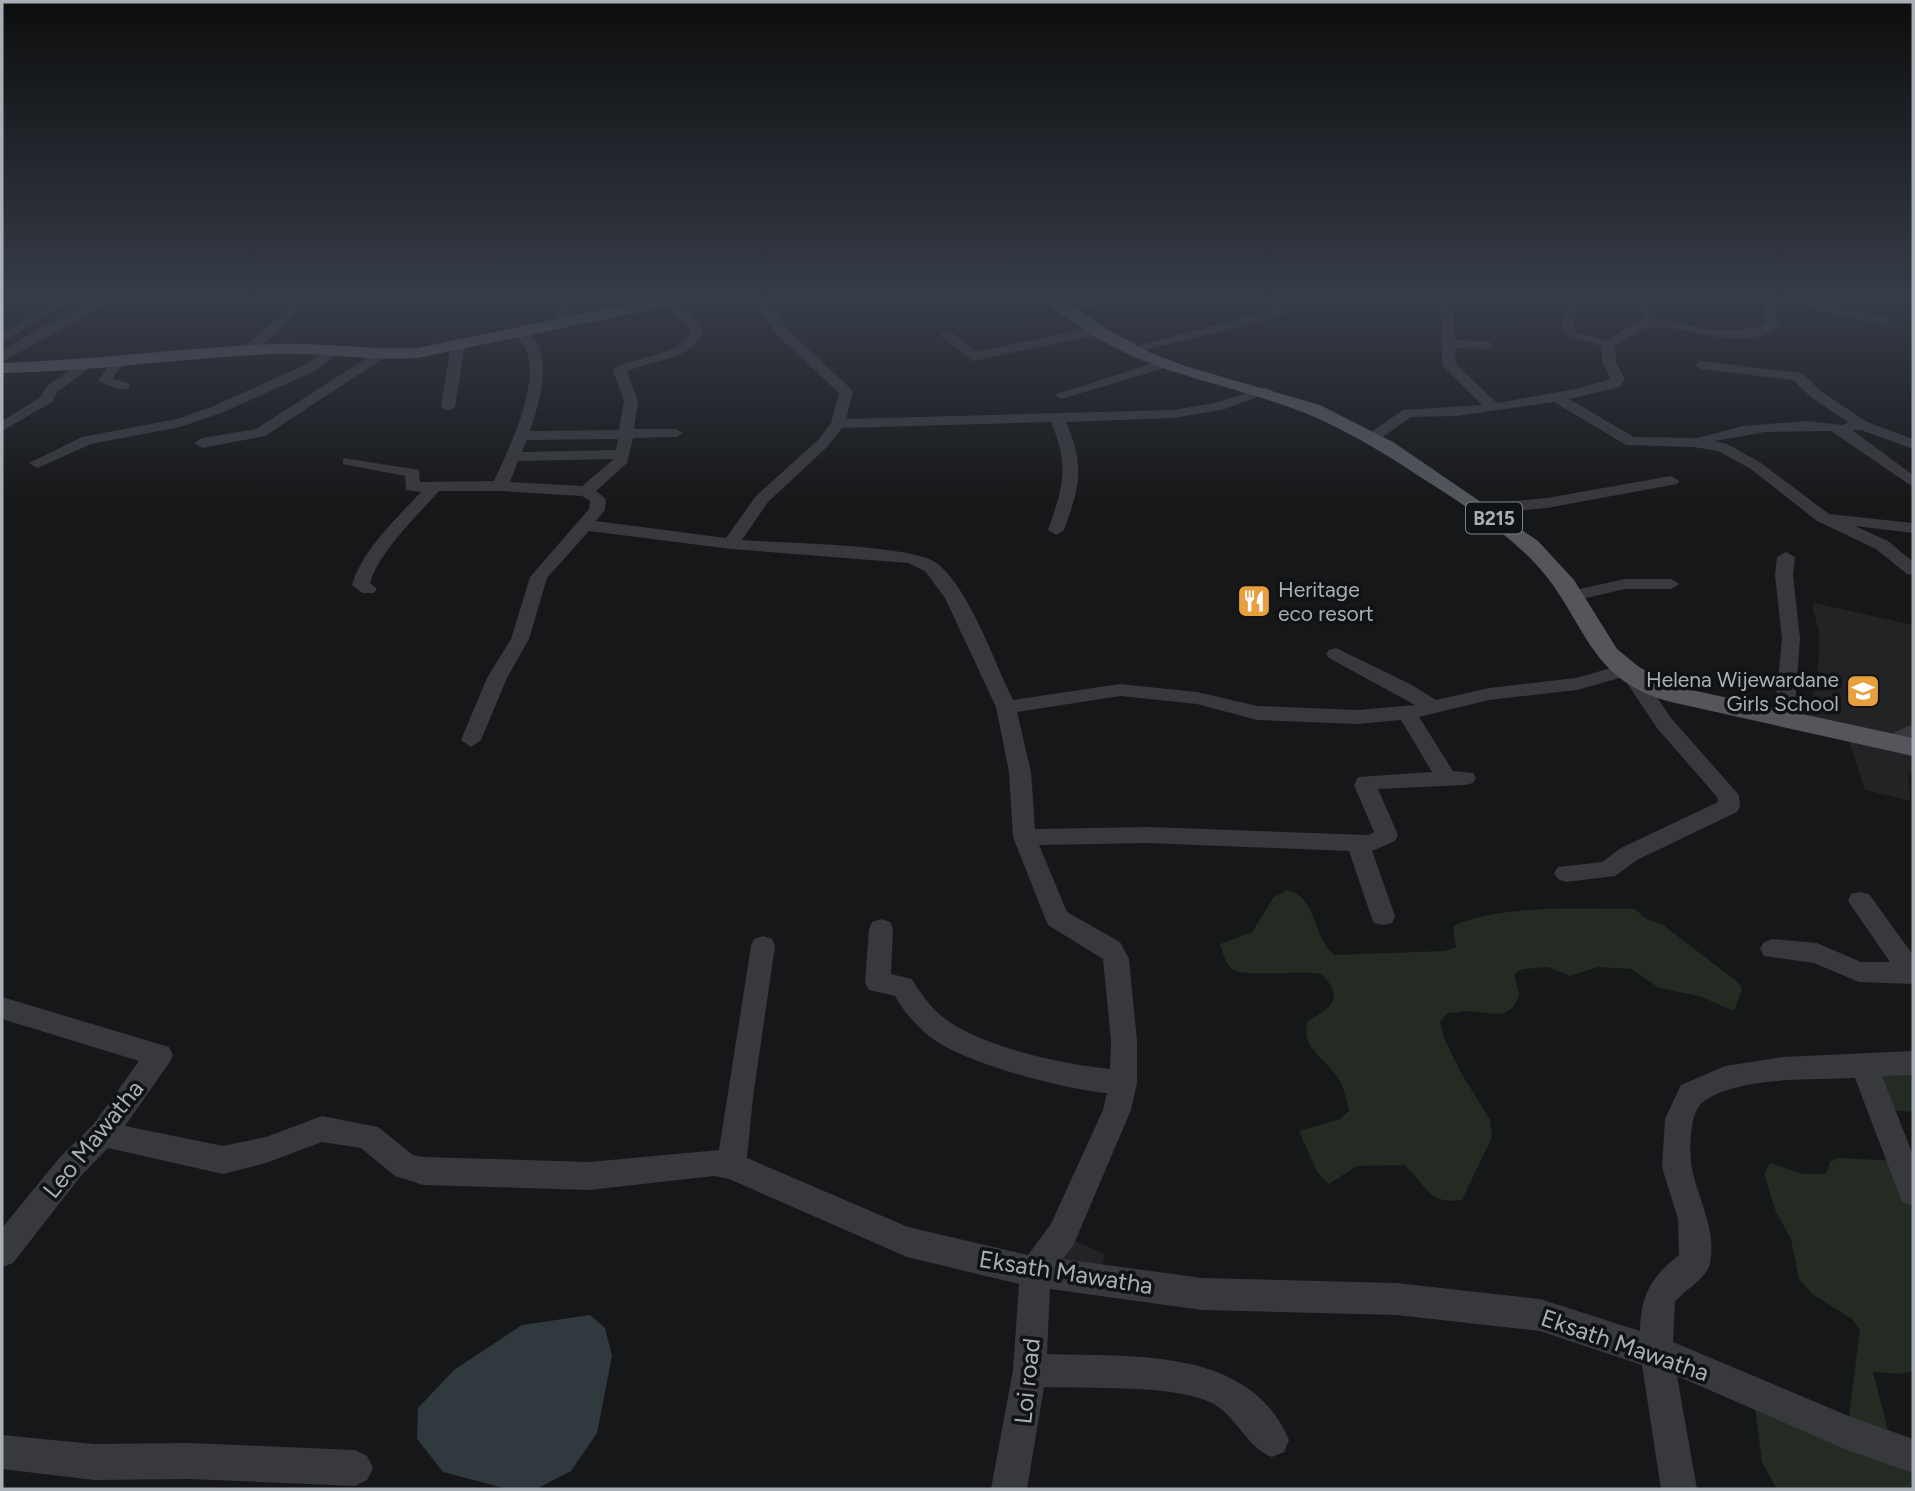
<svg xmlns="http://www.w3.org/2000/svg" width="1915" height="1491" font-family="Figtree,sans-serif">
  <style>
    .built { fill: #222325 }
    .green { fill: #232b23 }
    .water { fill: #2f393e }
    .lines { fill: none; stroke-linecap: round; stroke-linejoin: round }
    .minor { fill: #38393d; fill-rule: evenodd }
    .major { fill: #54565c; fill-rule: evenodd }
    .labels { text-anchor: middle; dominant-baseline: central; stroke-width: 7; stroke-linejoin: round; paint-order: stroke }
    .shield { fill: #111213; stroke: #7b8086; stroke-width: 2 }
    .shield-label { font-size: 19px; font-weight: bold; fill: #a9afb7 }
    .poi-label { font-size: 21px; fill: #a9afb7; stroke: #111213; text-anchor: start }
    .near-street-label { font-size: 24px; fill: #a9afb7; stroke: #111213 }
  </style>
  <rect width="100%" height="100%" fill="#161718"/>
  <!-- built -->
  <path class="built" d="M1815,603L1913,625V773L1908,772L1910,801L1865,790L1846,732L1808,724L1819,659V631L1812,606Z
    M1062,1235L1105,1254L1099,1278L1035,1272Z"/>
  <!-- green -->
  <path class="green" d="M1287,890C1318,896 1312,939 1335,955L1445,951L1456,947L1453,926C1499,904 1583,909 1635,909L1645,918L1663,925L1739,983L1742,989L1734,1011L1699,996L1659,988L1631,969L1598,967L1570,976L1548,967L1523,969L1514,974L1519,995C1509,1023 1492,1012 1468,1011C1461,1011 1453,1013 1446,1014L1440,1022L1444,1038L1460,1071L1490,1120L1492,1137L1462,1200C1427,1205 1428,1185 1404,1165L1357,1166L1329,1184L1317,1172L1299,1131L1340,1119L1349,1111C1347,1101 1344,1087 1338,1078C1326,1059 1299,1047 1308,1021C1333,1007 1344,999 1322,974C1302,970 1242,978 1232,969C1225,963 1223,953 1220,944L1252,932L1274,897Z
    M1913,1063V1112L1881,1109L1865,1067Z
    M1838,1158L1901,1161L1913,1192V1371L1900,1374L1873,1372L1892,1446L1913,1456V1489H1777L1762,1462L1753,1392L1847,1432L1860,1330L1852,1319L1812,1294L1799,1279L1791,1239L1776,1212L1764,1174L1770,1163L1803,1174H1826L1830,1162Z"/>
  <!-- water -->
  <path class="water" d="M590,1315L605,1328L612,1356L597,1433L571,1471L536,1489H508L443,1472L417,1439L418,1408L454,1370L522,1325Z"/>
  <g class="lines">
    <!-- minor -->
    <path class="minor" d="M106,295H122L2,362V352L36,330Z
      M198,295H223L230,299L224,303Z
      M304,295H317L254,353H244V347Z
      M547,295H559L575,323L573,326H565Z
      M751,295H763L787,329L851,389L853,392L846,419L1173,410L1215,403L1266,387L1273,391L1222,410L1173,418L1066,422C1085,465 1080,486 1064,530L1056,535L1048,530C1063,487 1070,466 1051,422L842,428L828,446L768,502L742,540C779,543 915,544 938,564C971,592 993,660 1013,700L1120,684L1197,692L1257,706L1358,710L1415,705L1329,658L1326,654L1329,650L1336,648L1410,684L1436,700L1489,688L1576,678L1625,664L1639,671L1671,718L1739,795L1740,806L1737,812L1637,860L1615,876L1566,882L1558,879L1554,873L1558,867L1602,862L1621,848L1718,802L1717,797L1657,728L1623,677L1577,690L1489,700L1419,717L1453,771L1473,773L1476,778L1473,783L1465,785L1378,789L1398,835L1395,841L1372,851L1395,916L1392,923L1383,925L1374,923L1371,916L1349,851L1149,843L1039,845L1067,912L1120,942L1129,959L1137,1041V1083L1131,1110L1073,1246L1063,1259L1202,1278L1396,1283L1540,1299L1640,1331C1641,1295 1651,1277 1679,1255L1678,1219L1662,1167L1665,1119L1681,1085L1725,1066L1783,1057L1913,1051V1075L1882,1076L1913,1155V1206L1902,1202L1855,1078C1813,1080 1737,1076 1703,1102C1689,1112 1689,1153 1692,1169C1698,1199 1717,1230 1710,1263C1707,1279 1685,1289 1675,1302L1673,1342L1851,1417L1913,1439V1473L1847,1450L1677,1376L1697,1489H1661L1642,1365L1540,1331L1396,1315L1202,1310L1050,1289L1047,1354C1131,1357 1250,1346 1289,1440L1284,1452L1272,1457C1246,1447 1237,1416 1212,1403C1173,1384 1088,1389 1044,1387L1027,1489H991L1013,1370L1019,1284L907,1257L729,1179L714,1176L589,1190L423,1185L395,1176L361,1148L322,1142L266,1163L223,1174L108,1148L80,1177L13,1263L2,1267V1228L60,1157L93,1125L139,1061L2,1019V997L169,1047L173,1055L169,1063L125,1126L223,1146L266,1137L322,1116L378,1127L413,1155L423,1157L589,1162L719,1150L751,946L754,939L763,936L772,939L775,946L753,1097L747,1158L908,1227L1028,1255L1051,1224L1103,1110L1107,1093C1064,1089 962,1063 929,1036C916,1025 903,1011 895,996L869,990L865,983L869,929L872,922L881,919L890,922L893,929L891,974L912,979C921,995 935,1013 951,1023C992,1049 1062,1064 1110,1069L1111,1041L1103,959L1048,925L1045,918L1013,837L1009,772L996,707L945,598L925,571L908,563L731,549L589,531L547,578L529,639L507,678L481,740L471,747L461,740L487,678L511,639L530,577L589,509L590,501L582,496L500,491H439C417,516 379,552 370,583L377,589L374,593H362L352,585C362,550 397,518 421,492L406,490L405,476L343,464V458L419,470L420,482L494,481C509,448 537,392 528,355C526,346 518,339 513,332L519,328C559,343 539,403 530,431L619,430L624,401L613,371L615,368C637,356 679,356 691,332L664,300L670,296L694,317L703,332C690,362 653,358 627,372L638,401L634,429H676L683,433L676,437L633,438L627,463L596,491L606,499L605,510L596,521L726,538L756,496L818,440L831,423L839,393L777,335ZM618,439L616,450L522,452L527,440ZM614,459L582,486L510,482L518,461ZM1120,696L1197,704L1257,720L1358,724L1401,720L1432,772L1358,777L1354,785L1374,832L1369,835L1149,827L1035,829L1031,772L1017,712Z
      M860,295H875L883,302L873,305Z
      M1119,295H1146L1065,313L1059,309Z
      M1298,295H1319L1280,308L1284,313L1282,316L1129,354L1122,350L1269,311L1265,306L1267,303Z
      M1441,295H1453L1455,340L1487,341L1494,345L1487,349L1455,348L1456,364L1497,403L1575,389L1611,379L1602,362V346L1563,334V310L1557,295H1569L1575,310V332L1606,340L1642,320L1639,295H1651L1655,319C1690,325 1732,338 1767,323L1763,314L1769,295H1798L1889,318V324L1885,325L1821,311L1780,297L1775,314L1780,325C1747,355 1691,326 1653,327C1642,327 1625,340 1615,346L1616,362L1625,379L1620,387L1569,399L1634,437L1698,438L1743,426L1807,421L1842,425L1848,422L1812,398L1793,380L1701,369L1694,365L1701,361L1802,373L1822,392L1867,422L1913,439V449L1861,430H1852L1913,475V487L1831,431L1765,432L1715,441L1727,444L1761,463L1829,514L1913,523V533L1855,526L1888,541L1913,562V575L1907,574L1876,549L1817,521L1751,469L1718,451L1694,447L1626,445L1554,402L1456,416L1411,417L1377,441H1367V435L1403,410L1482,405L1442,365Z
      M9,297L19,300L2,309V301Z
      M57,301L67,304L2,342V333Z
      M1096,327L1101,328V334L973,361L939,334L950,331L976,352Z
      M458,340L465,344L455,407L448,411L441,407L451,344Z
      M331,348L336,349V355L313,372L221,413L180,427L91,444L42,466L37,468L29,463L82,437L177,419L211,407L303,366Z
      M376,352L388,355L265,436L202,448L194,443L202,438L256,429Z
      M112,360L124,363L112,379L129,383V389H119L98,381Z
      M1163,360L1170,364L1168,367L1061,399L1054,395Z
      M80,363L92,366L57,392L52,402L2,431V421L41,397L46,387Z
      M1671,476L1679,481L1677,484L1547,508L1480,514L1472,509L1480,504L1547,498Z
      M1786,552L1795,557L1793,575L1800,639L1794,719L1784,726L1774,719L1782,639L1775,575L1777,557Z
      M1625,579H1671L1680,584L1671,589H1625L1573,601L1564,596L1567,592Z
      M1913,724V740L1894,748L1887,746L1884,741L1887,736Z
      M1860,892L1869,894L1913,955V984L1859,982L1814,963L1764,956L1760,949L1764,942L1773,939L1817,943L1861,962H1890L1848,901L1851,894Z
      M2,1435L94,1444L190,1443L355,1450L367,1456L373,1468L367,1480L355,1486L190,1479L94,1480L2,1469Z"/>
    <!-- major -->
    <path class="major" d="M672,295H705L697,300L417,358C369,361 321,352 273,354C182,358 93,372 2,373V363C93,360 183,348 273,344C321,342 369,350 417,348Z
      M1039,295H1058L1107,329L1151,353L1185,366L1320,405L1393,442L1538,541L1574,580L1617,649L1639,667L1678,687L1913,738V756L1671,702C1583,679 1586,614 1531,559C1494,522 1445,493 1402,465C1366,442 1329,421 1289,407C1213,380 1144,372 1077,325C1064,316 1049,307 1039,295Z"/>
  </g>
  <!-- sky -->
  <linearGradient id="sky" x2="0" y2="1"><stop stop-color="#0c0d0d"/><stop offset="0.59" stop-color="#363c48"/><stop offset="1" stop-color="#363c48" stop-opacity="0"/></linearGradient>
  <rect width="1915" height="504" fill="url(#sky)"/>
  <!-- icons -->
  <defs>
    <g id="restaurant-square" transform="scale(1.75)"><rect x="-9" y="-9" width="18" height="18" rx="4" fill="#e89f3e" stroke="#111213"/><path d="M-5-6h1v4h1v-4h1v4h1v-4h1v5L-1.5 .5V6h-2V.5L-5-1ZM5-6V6H3V1.5H1.5Q1.5-4 5-6Z" fill="#fff"/></g>
    <g id="school-square" transform="scale(1.75)"><rect x="-9" y="-9" width="18" height="18" rx="4" fill="#e89f3e" stroke="#111213"/><path d="M0-5L7-2L0 1L-7-2ZM-4 1L0 2.5L4 1V4Q0 6-4 4Z" fill="#fff"/></g>
  </defs>
  <g fill-rule="evenodd">
    <use href="#restaurant-square" x="1254" y="601"/>
    <use href="#school-square" x="1863" y="691"/>
  </g>
  <g class="labels">
    <!-- shield labels -->
    <rect class="shield" x="1466" y="502.5" width="56" height="31" rx="5"/>
    <g class="shield-label">
      <text x="1494" y="518">B215</text>
    </g>
    <!-- poi labels -->
    <g class="poi-label">
      <text x="1278" y="589">Heritage<tspan x="1278" dy="24">eco resort</tspan></text>
      <text x="1839" y="679" text-anchor="end">Helena Wijewardane<tspan x="1839" dy="24">Girls School</tspan></text>
    </g>
    <!-- near-street labels -->
    <g class="near-street-label">
      <text transform="translate(93 1139) rotate(-51)">Leo Mawatha</text>
      <text transform="translate(1066 1272) rotate(9)">Eksath Mawatha</text>
      <text transform="translate(1625 1345) rotate(19)">Eksath Mawatha</text>
      <text transform="translate(1027 1381) rotate(-84)">Loi road</text>
    </g>
  </g>
  <!-- border -->
  <rect width="1915" height="1491" fill="none" stroke="#a9afb7" stroke-width="7"/>
</svg>
